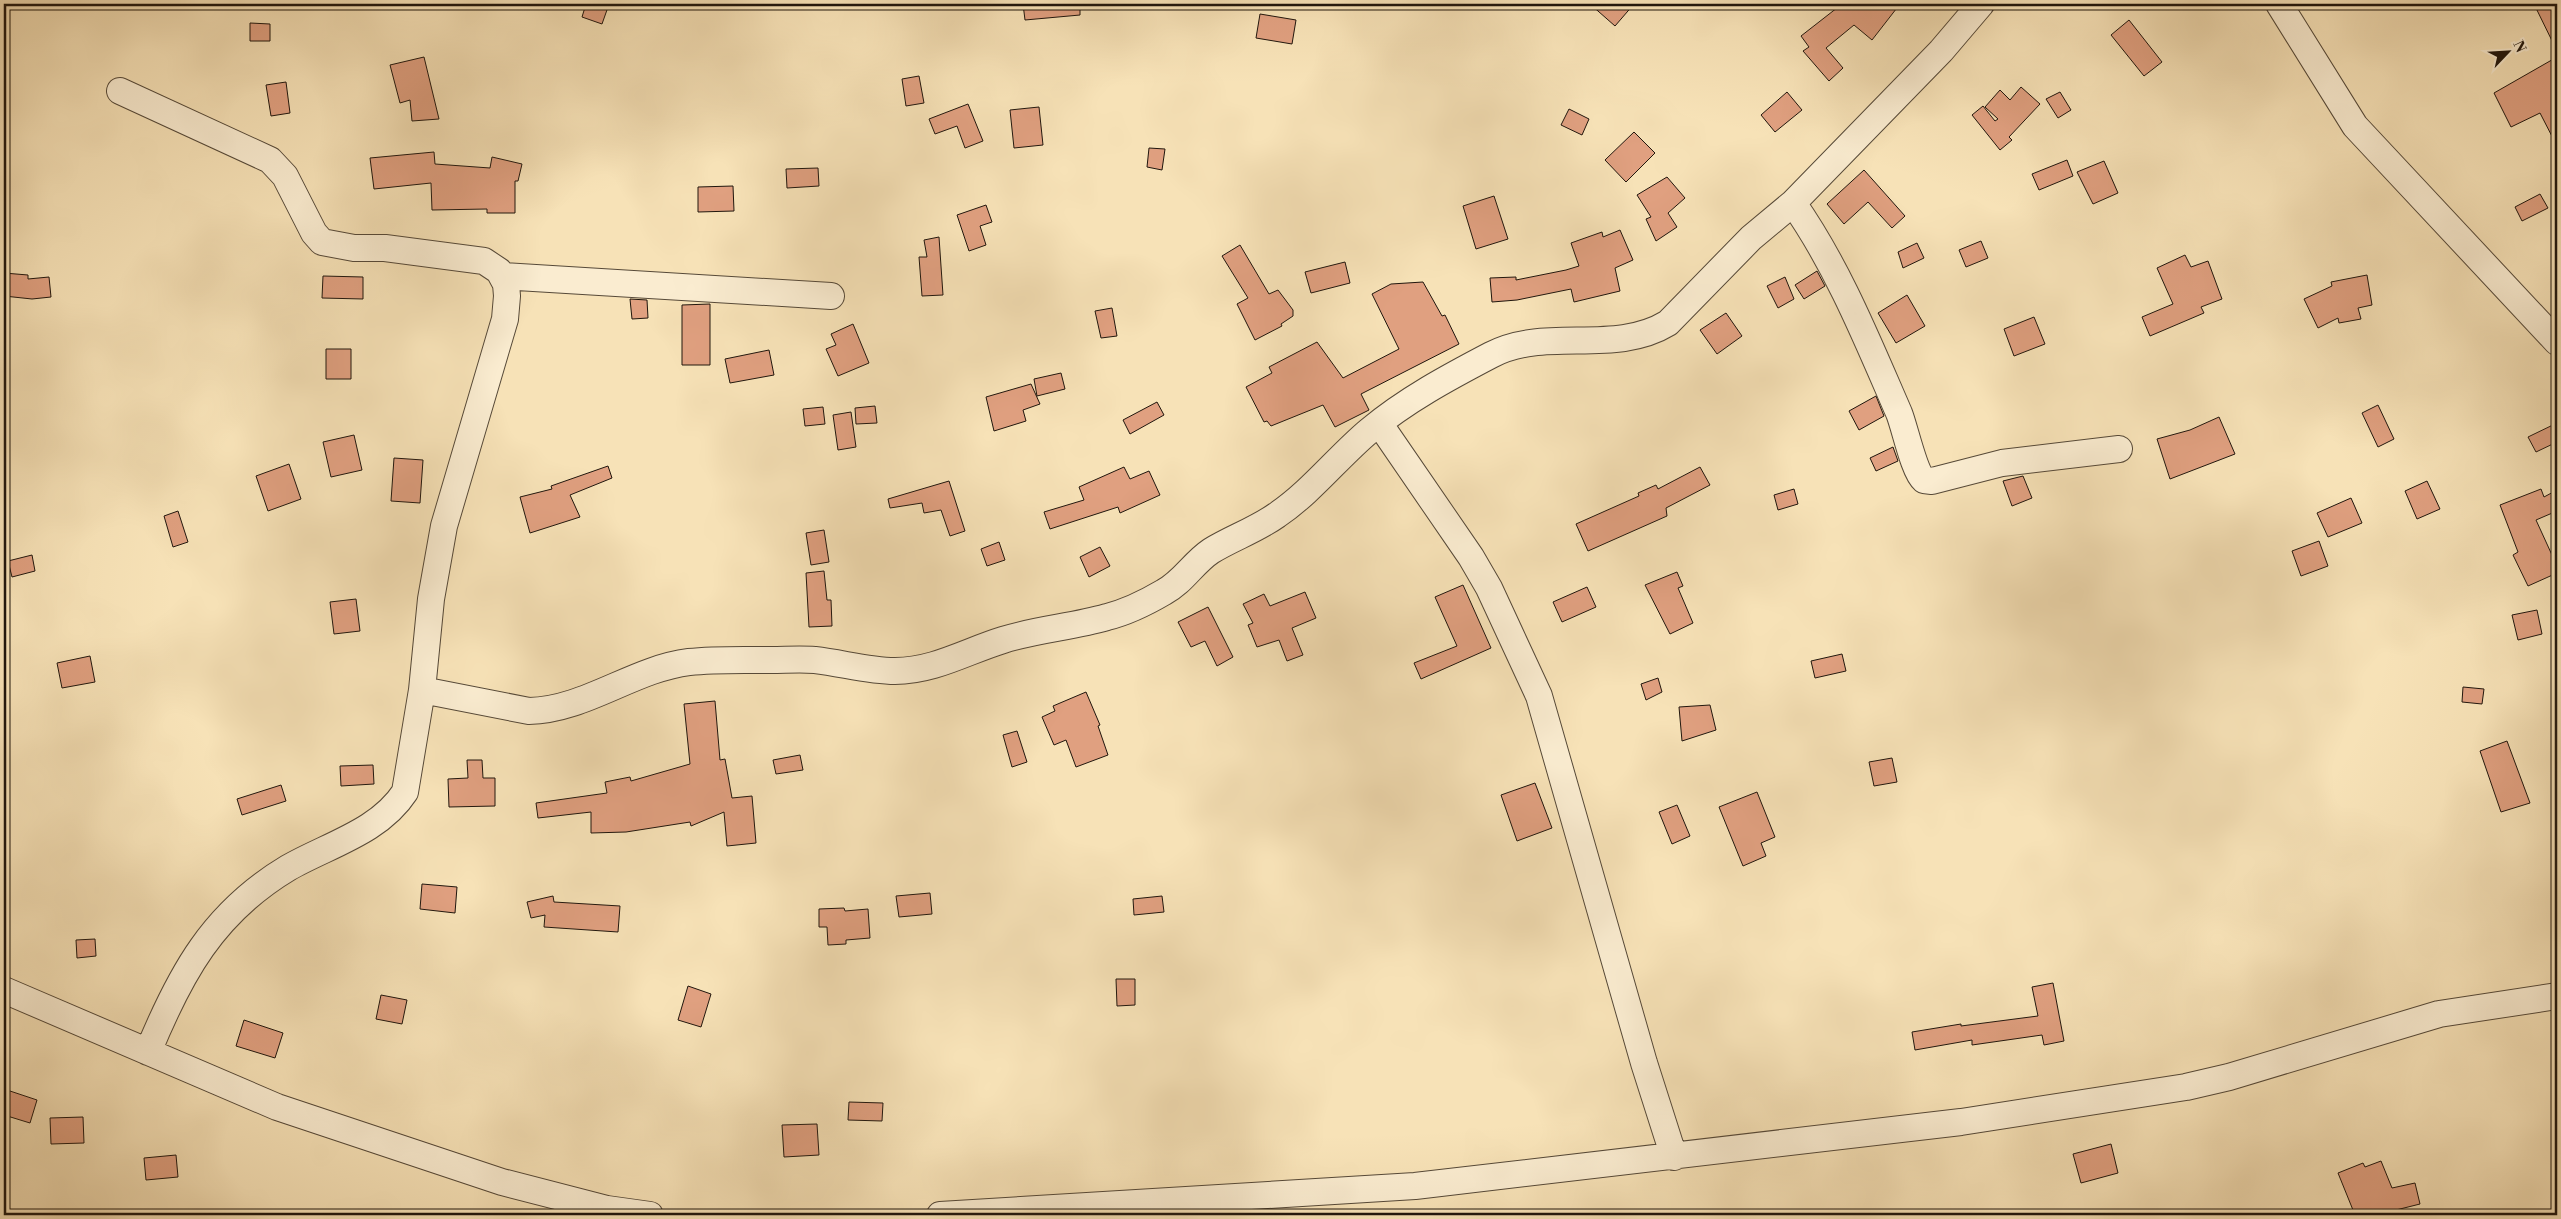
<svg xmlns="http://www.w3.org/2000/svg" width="2561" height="1219" font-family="'Libre Bodoni',serif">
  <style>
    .building { fill: #e0a080; stroke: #20160d }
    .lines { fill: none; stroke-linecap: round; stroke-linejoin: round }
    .minor-casing { stroke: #564938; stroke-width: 28 }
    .minor { stroke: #faecd0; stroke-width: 26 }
  </style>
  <rect width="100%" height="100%" fill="#f7e2b7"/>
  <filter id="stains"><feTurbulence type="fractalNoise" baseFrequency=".004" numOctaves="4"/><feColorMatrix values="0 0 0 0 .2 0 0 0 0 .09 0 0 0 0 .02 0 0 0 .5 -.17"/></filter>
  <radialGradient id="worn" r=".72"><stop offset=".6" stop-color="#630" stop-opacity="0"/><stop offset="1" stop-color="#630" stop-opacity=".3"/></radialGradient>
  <!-- building -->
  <path class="building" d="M586,4L608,7L602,24L582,17Z
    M1023,4H1080V15L1025,20Z
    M1590,4H1634L1615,26Z
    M1842,4H1900L1872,40L1854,25L1826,48L1843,68L1829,81L1803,51L1809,47L1801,36Z
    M2534,4H2557V51Z
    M1260,14L1296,20L1292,44L1256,38Z
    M2129,20L2162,62L2144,76L2111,35Z
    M250,23L270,24V41H250Z
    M424,57L439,119L412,121L410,100L400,103L390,65Z
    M2557,57V146L2540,113L2511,127L2494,93Z
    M919,76L924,103L906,106L902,79Z
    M286,82L290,113L271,116L266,85Z
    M2021,87L2040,104L2009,137L2012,140L2000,150L1972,115L1983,106L1995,121L1998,119L1985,107L2000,90L2010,100Z
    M1787,92L1802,110L1775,132L1761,115Z
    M2060,92L2071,110L2058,118L2046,99Z
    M968,104L983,141L965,148L957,126L935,134L929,119Z
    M1039,107L1043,145L1014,148L1010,110Z
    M1569,109L1589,119L1582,135L1561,125Z
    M1634,132L1655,153L1626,182L1605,160Z
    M1149,148L1165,149L1162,170L1147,167Z
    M434,152L435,164L490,168L492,157L522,164L518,181H515V213H487V209L432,210L431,183L374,189L370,158Z
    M2067,160L2073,176L2039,190L2032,174Z
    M2104,161L2118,193L2093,204L2077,172Z
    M818,168L819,186L787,188L786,169Z
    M1864,170L1905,216L1892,228L1868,202L1844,224L1827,204Z
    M1667,177L1685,198L1668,213L1677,227L1656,241L1646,219L1651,217L1637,195Z
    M733,186L734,211L698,212V187Z
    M2540,194L2548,208L2522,221L2515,207Z
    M1494,196L1508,239L1476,249L1463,206Z
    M986,205L992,222L980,226L986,245L969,251L957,215Z
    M1620,230L1633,260L1615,268L1620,291L1574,302L1571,289L1517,300L1492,302L1490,278L1516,277V280L1566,270L1579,266L1571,243L1602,232L1603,237Z
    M939,237L943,295L922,296L919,257H927L924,240Z
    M1981,241L1988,258L1966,267L1959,250Z
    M1917,243L1924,258L1903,268L1898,252Z
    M1240,245L1269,294L1278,290L1293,310V316L1281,324L1282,326L1255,340L1237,304L1248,298L1222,256Z
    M2185,255L2191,267L2208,261L2222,299L2201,307L2204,313L2150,336L2142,317L2173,304L2157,268Z
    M1345,262L1350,283L1311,293L1305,272Z
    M1817,271L1825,286L1804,299L1795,285Z
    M4,273L28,275V279L49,277L51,297L32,299L4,296Z
    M2367,275L2372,305L2358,308L2361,319L2339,323L2338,318L2318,328L2304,299L2332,286L2331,282Z
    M323,276L363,277V299L322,298Z
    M1785,277L1794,299L1778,308L1767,286Z
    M1423,282L1442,316L1445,315L1459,344L1361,394L1369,410L1335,427L1323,405L1271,426L1267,421L1264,422L1246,387L1272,373L1269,367L1317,342L1343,378L1399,349L1372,294L1391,284Z
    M1907,295L1925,326L1896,343L1878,313Z
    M630,299L647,300L648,318L632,319Z
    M710,304V365H682V305Z
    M1112,308L1117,336L1101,338L1095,311Z
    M1726,313L1742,336L1717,354L1700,330Z
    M2034,317L2045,344L2014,356L2004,329Z
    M853,324L869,363L838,376L826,349L836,345L831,334Z
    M326,349H351V379H326Z
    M769,350L774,375L730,383L725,359Z
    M1061,373L1065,389L1037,396L1034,379Z
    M1031,384L1040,404L1023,410L1026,421L994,431L986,397Z
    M1876,396L1884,416L1859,430L1849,411Z
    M1157,402L1164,415L1130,434L1123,420Z
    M2378,405L2394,439L2378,447L2362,413Z
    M875,406L877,423L856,424L855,408Z
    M823,407L825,424L805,426L803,409Z
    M851,412L856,447L838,450L833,415Z
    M2219,417L2235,454L2170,479L2157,439L2190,430Z
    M2557,423V442L2536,452L2528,437Z
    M354,435L362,470L331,477L323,442Z
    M1893,447L1898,461L1876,471L1870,458Z
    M394,458L423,460L420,503L391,501Z
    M289,464L301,499L268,511L256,476Z
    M608,466L612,478L570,495L580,517L530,533L520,497L552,489L551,486Z
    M1124,467L1130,479L1149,471L1160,495L1120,513L1118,507L1050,529L1044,512L1084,500L1079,487Z
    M1700,467L1710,485L1666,508L1667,516L1588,551L1576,524L1639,496L1638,493L1656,485L1658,489Z
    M2023,476L2032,498L2012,506L2003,481Z
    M949,481L965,531L950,536L941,510L924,513L922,503L890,508L888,499Z
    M2427,481L2440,509L2417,519L2405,491Z
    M1794,489L1798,504L1778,510L1774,495Z
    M2541,489L2544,497L2557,490V511L2536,520L2557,566V573L2528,586L2513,555L2518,552L2500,505Z
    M2351,498L2362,523L2328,537L2317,513Z
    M178,511L188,542L173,547L164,516Z
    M824,530L829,562L811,565L806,533Z
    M2319,541L2328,566L2301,576L2292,551Z
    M999,542L1005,560L987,566L981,549Z
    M1100,547L1110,566L1089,577L1080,557Z
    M32,555L35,571L12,577L8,561Z
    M824,571L827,600H831L832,626L809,627L806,573Z
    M1677,572L1683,586L1678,588L1693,623L1670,634L1645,585Z
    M1463,585L1491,648L1421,679L1414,663L1457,646L1435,597Z
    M1587,587L1596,607L1562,622L1553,602Z
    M1305,592L1316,618L1292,628L1303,655L1287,661L1279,640L1257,647L1248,625L1253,623L1243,604L1264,594L1270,606Z
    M356,599L360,631L334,634L330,602Z
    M1208,607L1233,657L1217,666L1205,641L1191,647L1178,622Z
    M2537,610L2542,634L2518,640L2512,615Z
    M1842,654L1846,671L1815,678L1811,661Z
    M90,656L95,682L62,688L57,663Z
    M1658,678L1662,692L1646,700L1641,684Z
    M2463,687L2484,689L2482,704L2462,702Z
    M1086,692L1100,725L1098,726L1108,755L1076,767L1066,740L1054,745L1042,717L1055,711L1053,706Z
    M715,701L720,760L725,759L732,798L752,796L756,843L727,846L724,812L691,826L690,822L626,832L591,833V812L538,818L536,803L607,793L605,782L630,777L631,781L690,764L684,704Z
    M1710,705L1716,730L1682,741L1679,707Z
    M1017,731L1027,762L1012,767L1003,735Z
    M2507,741L2530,803L2501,812L2480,751Z
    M800,755L803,770L776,774L773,760Z
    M1892,758L1897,782L1874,786L1869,762Z
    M467,760H482L483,778H495V806L449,807L448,779L468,778Z
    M373,765L374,784L341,786L340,766Z
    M1535,783L1552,828L1517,841L1501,795Z
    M281,785L286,801L242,815L237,799Z
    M1757,792L1775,837L1761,843L1766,856L1743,866L1719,807Z
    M1677,805L1690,836L1672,844L1659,812Z
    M422,884L457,887L455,913L420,909Z
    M930,893L932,914L899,917L896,896Z
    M553,896L554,902L620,906L618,932L544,927L545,915L531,918L527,902Z
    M1162,896L1164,912L1134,915L1133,899Z
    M844,908L845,911L868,909L870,938L846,940V944L828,945L827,927H819V909Z
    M95,939L96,956L77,958L76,940Z
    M1116,979H1135V1005L1117,1006Z
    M2053,983L2064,1041L2044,1045L2042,1035L1972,1045V1040L1915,1050L1912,1032L1961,1024V1026L2038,1016L2032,987Z
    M688,986L711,994L701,1027L678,1020Z
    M381,995L407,1000L402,1024L376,1019Z
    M244,1020L283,1033L275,1058L236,1046Z
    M4,1089L37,1100L30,1123L4,1115Z
    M849,1102L883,1103L882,1121L848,1120Z
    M83,1117L84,1143L51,1144L50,1118Z
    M817,1124L819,1155L784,1157L782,1125Z
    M2111,1144L2118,1173L2081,1183L2073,1154Z
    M176,1155L178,1177L146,1180L144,1158Z
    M2381,1161L2392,1188L2415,1183L2420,1204L2396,1210L2397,1215H2355L2338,1173L2363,1163L2365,1167Z"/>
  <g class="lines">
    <!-- minor casing -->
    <g class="minor-casing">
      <path id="minor" d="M2279,4L2355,126L2557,342
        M120,91L270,160L285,176L314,233L322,242L354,248H385L484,261L499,271L506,284L507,296L505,319L444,526L431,599L422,690
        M1793,203C1838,267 1868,342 1899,413C1905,428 1914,472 1924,480L1932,481L2002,463L2119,449
        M502,276L831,296
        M1379,423L1471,557L1489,588L1539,696L1644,1063L1674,1157
        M4,990L277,1107L502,1182L607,1209L650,1215
        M148,1052C180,974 213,913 288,868C328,845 379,832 405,792L422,690L529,711C585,710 633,669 689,662C716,659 744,660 771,660C785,660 800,659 815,660C842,663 868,671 895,671C934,671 967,651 1003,640C1037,629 1073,627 1107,617C1127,612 1147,602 1164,592C1183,582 1193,563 1211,551C1232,538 1256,530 1277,515C1311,492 1338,457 1369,431C1406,400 1449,377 1491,355C1546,326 1614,356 1668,323L1751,238L1793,203L1941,51L1981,4
        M940,1215L1415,1186L1961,1122L2186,1087L2229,1077L2439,1014L2557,996"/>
    </g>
    <!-- minor -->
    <use href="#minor" class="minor"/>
  </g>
  <!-- margin -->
  <rect width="2561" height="1219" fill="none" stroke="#f7e2b7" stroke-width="20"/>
  <rect x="5" y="5" width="2551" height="1209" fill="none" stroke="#20160d" stroke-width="2.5"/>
  <rect x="10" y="10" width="2541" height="1199" fill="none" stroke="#20160d"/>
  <!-- north arrow -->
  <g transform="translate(2508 52) rotate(65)" stroke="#faecd0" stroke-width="4" paint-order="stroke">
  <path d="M0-4L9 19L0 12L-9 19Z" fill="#20160d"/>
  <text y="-8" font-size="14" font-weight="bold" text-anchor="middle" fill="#20160d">N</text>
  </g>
  <rect width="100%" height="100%" filter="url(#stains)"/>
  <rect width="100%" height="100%" fill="url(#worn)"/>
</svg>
